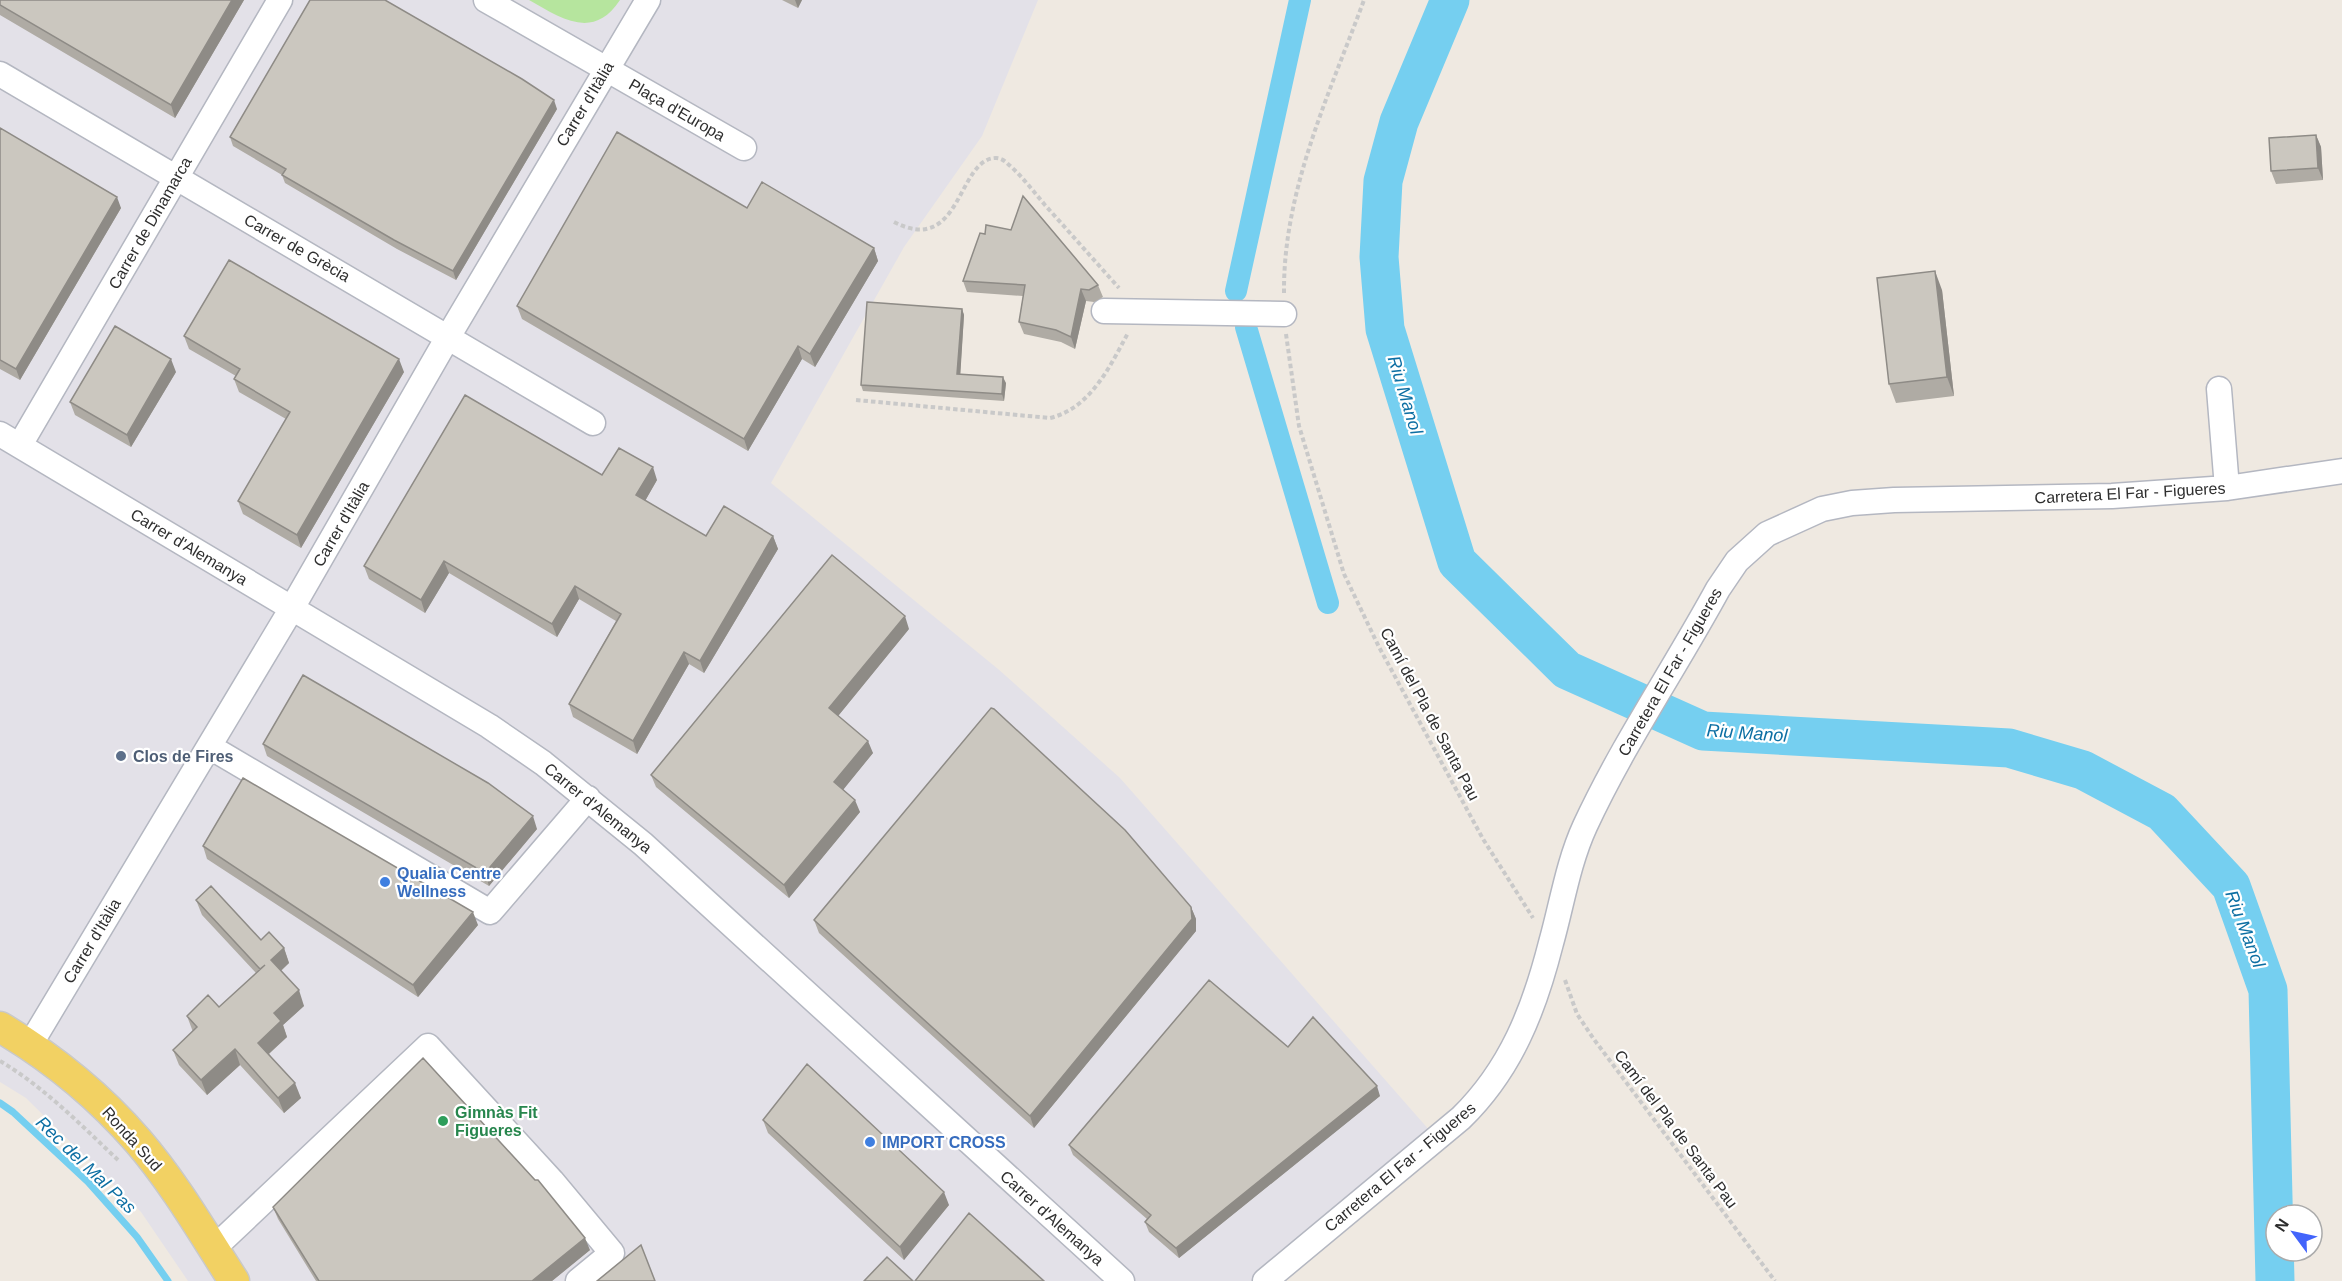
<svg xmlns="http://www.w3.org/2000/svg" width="2342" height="1281" font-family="Arial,sans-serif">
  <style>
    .industrial { fill: #e3e1e8 }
    .green { fill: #b6e59e }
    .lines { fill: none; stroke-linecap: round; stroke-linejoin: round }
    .stream { stroke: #75cff0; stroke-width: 7 }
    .canal { stroke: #75cff0; stroke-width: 22 }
    .river { stroke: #75cff0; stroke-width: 39 }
    .minor-casing { stroke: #b4b7c1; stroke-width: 27 }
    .major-casing { stroke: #c9c9c9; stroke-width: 33 }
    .path { stroke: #c9c9c9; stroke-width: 4; stroke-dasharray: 4.5 3; stroke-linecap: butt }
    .minor { stroke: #fff; stroke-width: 24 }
    .major { stroke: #f2d163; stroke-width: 30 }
    .wall { fill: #afaba4 }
    .shaded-wall { fill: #8e8b86 }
    .building { fill: #cbc7bf; stroke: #8e8b86; stroke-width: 1.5 }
    .service-dot { fill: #5c6f8a; stroke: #fff; stroke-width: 2 }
    .shop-dot { fill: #3f7fe0; stroke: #fff; stroke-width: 2 }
    .leisure-dot { fill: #2e9e5b; stroke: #fff; stroke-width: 2 }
    .labels { text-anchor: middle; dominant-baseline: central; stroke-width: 4.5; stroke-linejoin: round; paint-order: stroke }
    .street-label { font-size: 16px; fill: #2e2e2e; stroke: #fff }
    .service-label { font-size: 16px; font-weight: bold; fill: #4e5e75; stroke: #fff; text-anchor: start }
    .shop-label { font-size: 16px; font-weight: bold; fill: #366cbe; stroke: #fff; text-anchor: start }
    .leisure-label { font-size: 16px; font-weight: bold; fill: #27864d; stroke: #fff; text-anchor: start }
    .water-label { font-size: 18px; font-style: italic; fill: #0d6fa3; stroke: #fff }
  </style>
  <rect width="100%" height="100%" fill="#efe9e1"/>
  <!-- industrial -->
  <path class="industrial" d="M0,0H1038L982,136L904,247L771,483L998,669L1120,778L1445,1148L1285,1281H188L141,1212L26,1098L0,1082Z"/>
  <!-- green -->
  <path class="green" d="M529,0H620C593,41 561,18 529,0Z"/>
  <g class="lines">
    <!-- stream -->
    <path class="stream" d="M0,1103L13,1112L88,1182L137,1237L168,1281"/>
    <!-- canal -->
    <path class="canal" d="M1236,291L1300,0
      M1246,327L1328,603"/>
    <!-- river -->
    <path class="river" d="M1450,0L1399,122L1383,181L1379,257L1385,329L1457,562L1567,670L1703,731L2009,748L2083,770L2162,812L2231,886L2268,990L2275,1281"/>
    <!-- minor casing -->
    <g class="minor-casing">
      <path id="minor" d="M486,0L744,148
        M0,74L593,423
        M1104,311L1284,314
        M2219,389L2227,488
        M0,434L392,668L489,726L543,763L643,844L1122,1281
        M20,445L280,0
        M210,747L490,912L588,798
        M30,1045L292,608L448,337L648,0
        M213,1249L428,1046L552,1181L612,1253L578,1281
        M1265,1281L1461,1118C1511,1069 1534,1010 1551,943C1562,904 1568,863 1585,826C1623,744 1675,668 1718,589L1737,561L1767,534L1822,509L1852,503L1894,500L2112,496L2227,488L2342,471"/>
    </g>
    <!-- major casing -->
    <g class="major-casing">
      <path id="major" d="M0,1027C51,1057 99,1096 138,1141C175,1184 203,1233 234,1281"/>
    </g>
    <!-- path -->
    <path class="path" d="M894,222C962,257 957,158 996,158C1001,158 1005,161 1008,164C1022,176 1033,191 1045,205C1070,233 1094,260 1119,288
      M1284,293C1283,191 1329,95 1364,0
      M1286,334L1299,426L1344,574L1379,647L1483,839L1533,918
      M856,400L1050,418C1091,408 1110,366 1128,333
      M1565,980L1577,1014L1593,1038L1775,1281
      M0,1061C44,1087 81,1125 118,1160"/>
    <!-- minor -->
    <use href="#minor" class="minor"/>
    <!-- major -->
    <use href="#major" class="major"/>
  </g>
  <!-- wall -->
  <path class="wall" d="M0,0H244L175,118L0,15Z
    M782,0H802L798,8Z
    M557,109L456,280L397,249L285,183L282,175L233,146L230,137Z
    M0,128L121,208L20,380L0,369Z
    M2316,135L2321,147L2323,180L2276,184L2271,171Z
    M747,208L874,248L878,261L815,367L802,359L748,451L522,319L517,306Z
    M963,281L1098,285L1103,297L1094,302L1086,301L1075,349L1061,342L1024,334L1019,322L1023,296L967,292Z
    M1942,290L1954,396L1896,403L1889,384Z
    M962,309L964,315L960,374L1006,383L1004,401L863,391L861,385Z
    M184,336L404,372L301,548L243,514L238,501L286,419L239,392L234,379L236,376L189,349Z
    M176,372L131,447L75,415L70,402Z
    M602,475L657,480L645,501L706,536H773L778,549L704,673L689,664L637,754L573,717L569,704L616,621L579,599L557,637L449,573L425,613L369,579L364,566Z
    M909,629L838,716L873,753L843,789L860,812L789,898L656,787L651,775Z
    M263,744L537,829L489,886L267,756Z
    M203,846L478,925L418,997L207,859Z
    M196,900L261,940L284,948L289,963L281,971L304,1006L283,1025L287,1037L269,1054L301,1098L284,1113L240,1065L207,1095L179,1065L173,1050L193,1032L187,1016L219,1007L256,973L202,915Z
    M1191,907L1196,919V931L1034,1128L819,933L814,920Z
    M1288,1047L1380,1096L1179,1258L1149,1232L1145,1222L1147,1219L1073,1155L1069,1145Z
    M763,1120L949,1205L904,1260L768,1133Z
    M273,1207L590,1250L552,1281H316L278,1219Z"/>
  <!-- shaded-wall -->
  <path class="shaded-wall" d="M232,0H244L175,118L171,105Z
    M795,0H802L798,8Z
    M554,100L557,109L456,280L453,271Z
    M2316,135L2321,147L2323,180L2318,168Z
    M117,197L121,208L20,380L16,369Z
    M874,248L878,261L815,367L810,354Z
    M1935,271L1942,290L1954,396L1947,377Z
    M1081,289L1086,301L1075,349L1071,337Z
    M962,309L964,315L960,380L957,374Z
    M798,346L802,359L748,451L744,439Z
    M171,359L176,372L131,447L127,435Z
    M399,359L404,372L301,548L297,535Z
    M1003,377L1006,383L1004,401L1002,394Z
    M653,467L657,480L641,508L636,495Z
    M773,536L778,549L704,673L700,661Z
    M444,561L449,573L425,613L421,600Z
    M575,586L579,599L557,637L552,624Z
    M905,616L909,629L834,721L829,708Z
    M684,652L689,664L637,754L633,741Z
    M868,741L873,753L839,795L834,782Z
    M855,800L860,812L789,898L784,885Z
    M533,816L537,829L489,886L485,873Z
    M1191,907L1196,919V931L1034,1128L1030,1116Z
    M473,912L478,925L418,997L413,985Z
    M284,948L289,963L276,975L271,960Z
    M299,990L304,1006L283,1025L287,1037L264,1058L258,1043L274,1013Z
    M235,1049L240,1065L207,1095L201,1080Z
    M295,1083L301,1098L284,1113L278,1098Z
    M1377,1086L1380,1096L1179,1258L1176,1248Z
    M944,1192L949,1205L904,1260L900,1247Z
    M585,1238L590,1250L552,1281H532Z"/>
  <!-- building -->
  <path class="building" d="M0,0H232L171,105L0,5Z
    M310,0H385L522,79L554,100L453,271L394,240L282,175L286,169L230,137Z
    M0,128L117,197L16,369L0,360Z
    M617,132L747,208L762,182L874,248L810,354L798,346L744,439L517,306Z
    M2316,135L2318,168L2271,171L2269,138Z
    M1023,196L1098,285L1089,290L1081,289L1071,337L1056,330L1019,322L1025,285L963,281L980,233L985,234L986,225L1011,230Z
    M229,260L399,359L297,535L238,501L290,412L234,379L240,369L184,336Z
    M1935,271L1947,377L1889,384L1877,278Z
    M867,302L962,309L957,374L1003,377L1002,394L861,385Z
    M115,326L171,359L127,435L70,402Z
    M465,395L602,475L619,448L653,467L636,495L706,536L724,506L773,536L700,661L684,652L633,741L569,704L621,614L575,586L552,624L444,561L421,600L364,566Z
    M832,555L905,616L829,708L868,741L834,782L855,800L784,885L651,775Z
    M303,675L488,783L533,816L485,873L263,744Z
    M991,708L994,709L1125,830L1191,907L1192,919L1030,1116L814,920Z
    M243,778L473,912L413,985L203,846Z
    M211,886L261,940L269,932L284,948L271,960L299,990L274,1013L281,1021L258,1043L295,1083L278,1098L235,1049L201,1080L173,1050L197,1027L187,1016L208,995L219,1007L265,965L260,969L196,900Z
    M1209,980L1288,1047L1313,1017L1377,1086L1176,1248L1145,1222L1151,1215L1069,1145Z
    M423,1058L535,1180H538L585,1238L532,1281H319L273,1207Z
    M807,1064L944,1192L900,1247L763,1120Z
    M969,1213L1044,1281H915Z
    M641,1245L655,1281H597Z
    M887,1257L913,1281H864Z"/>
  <!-- markers -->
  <circle class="service-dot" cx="121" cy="756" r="6"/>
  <g class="shop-dot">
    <circle cx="385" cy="882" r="6"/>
    <circle cx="870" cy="1142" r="6"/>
  </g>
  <circle class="leisure-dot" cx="443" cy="1121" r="6"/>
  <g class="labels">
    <!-- street labels -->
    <g class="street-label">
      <text transform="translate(585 104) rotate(-59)">Carrer d'Itàlia</text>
      <text transform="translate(677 110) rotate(30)">Plaça d'Europa</text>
      <text transform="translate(150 223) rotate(-60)">Carrer de Dinamarca</text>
      <text transform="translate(297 248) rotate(30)">Carrer de Grècia</text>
      <text transform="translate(2130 493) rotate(-3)">Carretera El Far - Figueres</text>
      <text transform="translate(341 524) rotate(-60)">Carrer d'Itàlia</text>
      <text transform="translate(189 547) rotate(31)">Carrer d'Alemanya</text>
      <text transform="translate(1670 672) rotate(-60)">Carretera El Far - Figueres</text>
      <text transform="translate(1430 714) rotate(62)">Camí del Pla de Santa Pau</text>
      <text transform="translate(598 808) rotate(39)">Carrer d'Alemanya</text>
      <text transform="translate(92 941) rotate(-59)">Carrer d'Itàlia</text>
      <text transform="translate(1676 1129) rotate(53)">Camí del Pla de Santa Pau</text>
      <text transform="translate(132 1139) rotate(48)">Ronda Sud</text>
      <text transform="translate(1400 1167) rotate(-40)">Carretera El Far - Figueres</text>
      <text transform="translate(1052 1218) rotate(42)">Carrer d'Alemanya</text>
    </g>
    <!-- service labels -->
    <g class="service-label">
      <text x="133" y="756">Clos de Fires</text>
    </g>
    <!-- shop labels -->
    <g class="shop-label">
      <text x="397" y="873">Qualia Centre<tspan x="397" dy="18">Wellness</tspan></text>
      <text x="882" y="1142">IMPORT CROSS</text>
    </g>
    <!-- leisure labels -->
    <g class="leisure-label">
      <text x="455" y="1112">Gimnàs Fit<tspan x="455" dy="18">Figueres</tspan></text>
    </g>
    <!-- water labels -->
    <g class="water-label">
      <text transform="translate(1405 395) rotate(73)">Riu Manol</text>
      <text transform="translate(1747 733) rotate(4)">Riu Manol</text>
      <text transform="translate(2245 929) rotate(69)">Riu Manol</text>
      <text transform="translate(86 1165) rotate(44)">Rec del Mal Pas</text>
    </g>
  </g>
  <!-- north arrow -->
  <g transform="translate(2294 1233) rotate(303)"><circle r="28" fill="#ffffff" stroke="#ababab" stroke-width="1.5"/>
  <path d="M0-4.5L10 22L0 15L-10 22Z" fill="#4264fb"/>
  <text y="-9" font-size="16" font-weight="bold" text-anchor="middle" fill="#2e2e2e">N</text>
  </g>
</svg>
